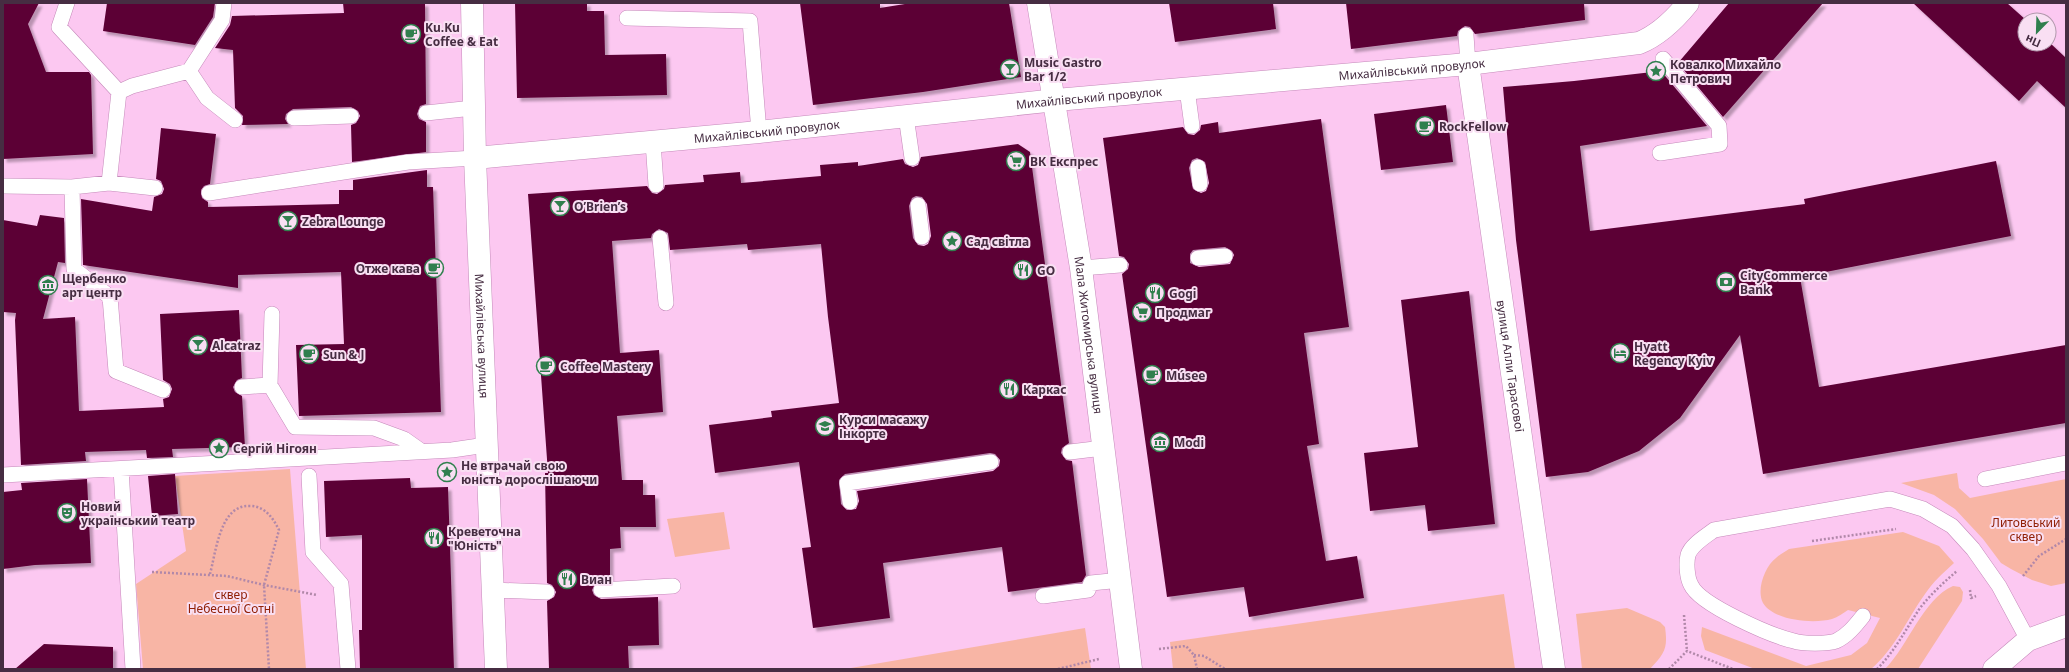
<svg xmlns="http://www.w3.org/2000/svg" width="2069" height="672" font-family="'Noto Sans',sans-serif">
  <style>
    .green { fill: #f8b5a5 }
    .building { fill: #5c0236; fill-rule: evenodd; filter: url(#shadow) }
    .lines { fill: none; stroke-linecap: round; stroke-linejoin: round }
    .service-casing { stroke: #c589ba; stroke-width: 16 }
    .minor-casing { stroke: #c589ba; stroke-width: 23 }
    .secondary-casing { stroke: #c589ba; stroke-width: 23 }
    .path { stroke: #b188a9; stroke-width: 2.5; stroke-dasharray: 2 2; stroke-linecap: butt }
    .service { stroke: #fff; stroke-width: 15 }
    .minor { stroke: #fff; stroke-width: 22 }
    .secondary { stroke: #fff; stroke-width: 22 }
    .labels { text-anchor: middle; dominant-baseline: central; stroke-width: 4; stroke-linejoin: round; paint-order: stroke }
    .poi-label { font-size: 12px; font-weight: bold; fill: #462d42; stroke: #f9dff3; text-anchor: start }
    .street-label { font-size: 12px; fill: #462d42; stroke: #f9dff3 }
    .park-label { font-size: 12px; fill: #902006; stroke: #f9dff3 }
  </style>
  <defs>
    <filter id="shadow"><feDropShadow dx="3.5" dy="3.5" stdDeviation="1" flood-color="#0004"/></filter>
  </defs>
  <rect width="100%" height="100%" fill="#fcc8f1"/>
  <!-- green -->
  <path class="green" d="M290,469L306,669H143L136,584L186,551L175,476Z
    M1957,473L1959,488L1970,498L2066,479V583L2051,586L2032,580L2011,569L2001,563L1983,539L1955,509L1934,495L1901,483Z
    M724,512L730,549L675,557L667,519Z
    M1903,532L1939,546L1954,563C1943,573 1933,582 1925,594C1907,619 1895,649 1871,669H1755L1705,650L1701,636L1702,627L1806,666L1851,655L1867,643L1880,618L1848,610C1843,613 1838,617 1832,619C1814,624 1774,621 1763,603C1756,590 1765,566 1776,558C1780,554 1785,552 1789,549Z
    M1953,586L1960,587L1963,592L1962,601L1918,669H1885C1908,646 1923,599 1953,586Z
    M1504,594L1515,669H1173L1170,642Z
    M1627,608L1660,622L1665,627C1668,648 1665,653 1650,669H1582L1576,614Z
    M1085,628L1091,669H845Z"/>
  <!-- building -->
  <path class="building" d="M3,3H39L28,24L46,72H89L91,75L93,154L3,159Z
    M107,3H215L213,17L195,45L103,31Z
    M343,3H425L426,104L420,106L417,114L419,119L426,122V152L352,162L351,125L356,123L360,116L358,111L351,107L293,109L286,114L285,119L288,124L242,125L243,116L235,108L233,50L215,48L230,25L232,16L344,13Z
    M515,3H587V11H604L605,55L666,54L667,95L517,98Z
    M800,3H880V8L911,3H1009L1021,77L923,92L813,105Z
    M1169,3H1273L1276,29L1175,42Z
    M1346,3H1584L1585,20L1475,34L1470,27L1465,26L1458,31L1457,36L1351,49Z
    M1729,3H1823L1723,117L1678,63Z
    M1913,3H2007L2026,20L2025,44H2049V42L2066,58V108L2037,81L2019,101Z
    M1661,71L1707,126L1580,146L1590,231L1805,204L1804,199L1996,161L2011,236L1800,277L1819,387L2066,345V423L1763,474L1740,335L1680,418L1639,451L1588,472L1546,477L1516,240L1503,87L1574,81Z
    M1446,105L1453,162L1381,170L1374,114Z
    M1321,119L1349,327L1304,333L1319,444L1307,446L1326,561L1357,556L1364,598L1249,617L1244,587L1167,597L1122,274L1128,269L1129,264L1124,257L1119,256L1103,138L1183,127L1188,134L1194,135L1200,130L1201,125L1218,122L1219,133ZM1197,158L1205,162L1209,183L1206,191L1201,193L1193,189L1189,168L1192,160ZM1225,247L1232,251L1234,255L1230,264L1199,267L1190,263V254L1193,250Z
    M161,128L216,134L210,184L204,186L201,190L202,198L208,202V207L339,204V190H353V180L427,170V187H433L441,412L299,416L296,345L344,344L341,272L238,275V288L83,265L81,199L152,211L154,197L162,194L164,189L161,181L156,179Z
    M1018,144L1030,152L1069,443L1062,448L1061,453L1066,460L1072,461L1086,575L1082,582L1008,592L1002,547L883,563L890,618L813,628L802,548L811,547L799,462L715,473L709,425L772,417L771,411L839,403L828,317L821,244L748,250L747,244L670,250L668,233L659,229L652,234L651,238L612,241L620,353L659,350L663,412L617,416L622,480H643V495H655L656,527H620L621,548L610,549V580L596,582L592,590L594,595L601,599L658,597L659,645L628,646L629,669H549L547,601L554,597L556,592L552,585L547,583L545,473H548L528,194L647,186L652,193L657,194L664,189L665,185L704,182L703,175L740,172L741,183L821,176L820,165L858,162V166L903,159L905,164L913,167L918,165L921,157ZM916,196L922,197L927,204L931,236L928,244L924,246L918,245L913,238L909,206L912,198ZM990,453L995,454L1000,460L999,466L993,471L857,491L859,501L856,509L847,510L841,504L839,480L845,474Z
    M40,215L64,218L65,263L58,262L43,319L75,317L79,411L164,407L163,399L169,397L172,389L170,384L163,380L160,314L239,310L242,378L237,380L233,387L235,392L242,396L245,447L172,449L173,457L147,458L146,450L85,452L86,461L21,465L15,320L16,313L3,312V220L37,226Z
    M1469,291L1495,524L1428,531L1425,505L1370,511L1364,453L1418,447L1401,300Z
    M175,474L178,514L152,516L148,476Z
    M410,478L411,488L448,487L454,669H360L359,630H362V535L326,537L324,481Z
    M87,479L91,563L35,565L3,569V492L22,490L21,483Z
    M44,644L113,647V669H15Z"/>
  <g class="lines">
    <!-- service casing -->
    <g class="service-casing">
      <path id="service" d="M67,3L59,27L119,92L109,183
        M224,3L222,20L189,71L207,98L235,120
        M627,18L750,21L759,132
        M1466,35L1468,64
        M1187,89L1192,126
        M119,92L132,86L189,71
        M426,113L473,108
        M906,116L912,158
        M294,118L351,116
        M653,142L656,185
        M1660,153L1720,144L1719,126L1663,59
        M1198,167L1200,184
        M3,186L72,187L109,183L155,188
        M72,187L74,269L110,297L116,371L163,390
        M209,193L408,162L475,158
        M918,205L922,237
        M660,238L666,303
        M1198,258L1225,256
        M1081,268L1120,265
        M272,314L270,385L295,427L374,428L404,439L421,451
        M242,387L270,385
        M1070,452L1103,448
        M121,469L133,669
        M3,475L452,450L486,445
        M309,476L313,552L341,584L348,669
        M1985,479L2066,463
        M850,502L847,483L991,462
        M492,590L547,592
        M601,590L673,586
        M1043,596L1088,590L1091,583L1121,580
        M1863,616C1855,626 1847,636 1836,641C1828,644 1802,644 1794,641C1772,636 1700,605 1691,585C1687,578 1686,563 1688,555C1691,545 1706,536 1714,530L1890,499L1923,509L1952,526L1973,549L1999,586L2028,640"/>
    </g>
    <!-- minor casing -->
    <g class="minor-casing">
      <g id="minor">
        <path id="s1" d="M1038,3L1081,268L1131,669"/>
        <path id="s2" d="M1468,64L1554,669"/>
        <path id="s3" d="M475,158L759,132L1056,100L1468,64L1639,43C1659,35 1675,19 1688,3"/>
      </g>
    </g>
    <!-- secondary casing -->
    <g class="secondary-casing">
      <g id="secondary">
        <path id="s4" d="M472,3L475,158L496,669"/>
        <path d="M1994,669L2028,640L2066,626"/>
      </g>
    </g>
    <!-- path -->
    <path class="path" d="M1812,541L1896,529
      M152,572L227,576L264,585L317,595
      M210,574C216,552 220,504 250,506C265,506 273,518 279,530L264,585L269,669
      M2023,576L2039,556L2066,539
      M1970,590L1971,598L1976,596
      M1684,615L1687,651
      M1159,649L1186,646L1194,655L1197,669
      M1194,655L1204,656L1225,669
      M1058,669L1099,659
      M1669,669L1687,651L1733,669
      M1877,669C1895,651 1906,629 1920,608C1931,594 1944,582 1957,571"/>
    <!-- service -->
    <use href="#service" class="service"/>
    <!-- minor -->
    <use href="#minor" class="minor"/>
    <!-- secondary -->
    <use href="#secondary" class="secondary"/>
  </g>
  <!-- icons -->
  <defs>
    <g id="cafe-ring" transform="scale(1)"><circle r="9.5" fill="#f9dff3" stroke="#307f4e" stroke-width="1.5"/><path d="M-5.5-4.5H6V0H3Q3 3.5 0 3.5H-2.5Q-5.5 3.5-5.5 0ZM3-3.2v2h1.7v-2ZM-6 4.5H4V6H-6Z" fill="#307f4e"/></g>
    <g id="bar-ring" transform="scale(1)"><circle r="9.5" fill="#f9dff3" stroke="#307f4e" stroke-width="1.5"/><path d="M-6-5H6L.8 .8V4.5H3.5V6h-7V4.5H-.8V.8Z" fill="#307f4e"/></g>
    <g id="sight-ring" transform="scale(1)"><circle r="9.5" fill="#f9dff3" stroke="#307f4e" stroke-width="1.5"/><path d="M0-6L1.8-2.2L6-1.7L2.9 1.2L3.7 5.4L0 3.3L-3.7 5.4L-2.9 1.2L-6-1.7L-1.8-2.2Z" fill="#307f4e"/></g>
    <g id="supermarket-ring" transform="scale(1)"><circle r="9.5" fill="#f9dff3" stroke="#307f4e" stroke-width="1.5"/><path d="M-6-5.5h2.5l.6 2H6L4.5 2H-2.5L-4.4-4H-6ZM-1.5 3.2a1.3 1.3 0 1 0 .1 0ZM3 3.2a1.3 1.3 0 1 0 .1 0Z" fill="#307f4e"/></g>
    <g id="restaurant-ring" transform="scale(1)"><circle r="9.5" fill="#f9dff3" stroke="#307f4e" stroke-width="1.5"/><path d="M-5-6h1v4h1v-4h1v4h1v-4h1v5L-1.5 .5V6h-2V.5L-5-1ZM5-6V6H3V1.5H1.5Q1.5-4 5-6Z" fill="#307f4e"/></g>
    <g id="bank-ring" transform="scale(1)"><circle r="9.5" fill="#f9dff3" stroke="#307f4e" stroke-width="1.5"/><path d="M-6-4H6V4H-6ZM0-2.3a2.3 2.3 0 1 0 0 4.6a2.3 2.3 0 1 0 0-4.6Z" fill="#307f4e"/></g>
    <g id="museum-ring" transform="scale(1)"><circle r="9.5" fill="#f9dff3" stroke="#307f4e" stroke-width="1.5"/><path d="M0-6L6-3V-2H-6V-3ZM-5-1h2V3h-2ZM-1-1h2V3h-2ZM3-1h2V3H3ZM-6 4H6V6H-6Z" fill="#307f4e"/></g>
    <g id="hotel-ring" transform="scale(1)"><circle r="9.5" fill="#f9dff3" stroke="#307f4e" stroke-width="1.5"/><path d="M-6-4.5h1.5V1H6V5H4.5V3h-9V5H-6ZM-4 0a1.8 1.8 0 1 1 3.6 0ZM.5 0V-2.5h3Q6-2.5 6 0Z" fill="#307f4e"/></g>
    <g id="school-ring" transform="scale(1)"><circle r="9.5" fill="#f9dff3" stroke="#307f4e" stroke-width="1.5"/><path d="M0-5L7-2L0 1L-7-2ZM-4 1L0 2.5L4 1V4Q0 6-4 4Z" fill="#307f4e"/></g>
    <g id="theatre-ring" transform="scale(1)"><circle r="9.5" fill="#f9dff3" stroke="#307f4e" stroke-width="1.5"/><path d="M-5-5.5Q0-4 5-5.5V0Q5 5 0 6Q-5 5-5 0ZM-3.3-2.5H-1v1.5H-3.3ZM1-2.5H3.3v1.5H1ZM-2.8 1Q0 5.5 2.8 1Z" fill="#307f4e"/></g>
  </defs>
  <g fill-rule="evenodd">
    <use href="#cafe-ring" x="411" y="34"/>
    <use href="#bar-ring" x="1010" y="69"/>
    <use href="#sight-ring" x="1656" y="71"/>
    <use href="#cafe-ring" x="1425" y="126"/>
    <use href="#supermarket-ring" x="1016" y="161"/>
    <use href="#bar-ring" x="560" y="206"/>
    <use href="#bar-ring" x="288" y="221"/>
    <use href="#sight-ring" x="952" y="241"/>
    <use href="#cafe-ring" x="434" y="268"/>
    <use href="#restaurant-ring" x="1023" y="270"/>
    <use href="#bank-ring" x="1726" y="282"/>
    <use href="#museum-ring" x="48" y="285"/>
    <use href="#restaurant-ring" x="1155" y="293"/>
    <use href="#supermarket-ring" x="1142" y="312"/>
    <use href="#bar-ring" x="198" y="345"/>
    <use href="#hotel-ring" x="1620" y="353"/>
    <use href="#cafe-ring" x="309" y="354"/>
    <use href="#cafe-ring" x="546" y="366"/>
    <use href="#cafe-ring" x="1152" y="375"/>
    <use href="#restaurant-ring" x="1009" y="389"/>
    <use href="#school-ring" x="825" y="426"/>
    <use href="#museum-ring" x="1160" y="442"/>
    <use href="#sight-ring" x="219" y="448"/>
    <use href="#sight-ring" x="447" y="472"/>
    <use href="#theatre-ring" x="67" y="513"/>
    <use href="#restaurant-ring" x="434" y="538"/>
    <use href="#restaurant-ring" x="567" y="579"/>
  </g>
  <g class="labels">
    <!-- poi labels -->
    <g class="poi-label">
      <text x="425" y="27">Ku.Ku<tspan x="425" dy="14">Coffee &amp; Eat</tspan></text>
      <text x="1024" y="62">Music Gastro<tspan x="1024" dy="14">Bar 1/2</tspan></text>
      <text x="1670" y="64">Ковалко Михайло<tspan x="1670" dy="14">Петрович</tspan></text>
      <text x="1439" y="126">RockFellow</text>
      <text x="1030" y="161">ВК Експрес</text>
      <text x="574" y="206">O’Brien’s</text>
      <text x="302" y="221">Zebra Lounge</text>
      <text x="966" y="241">Сад світла</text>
      <text x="420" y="268" text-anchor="end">Отже кава</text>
      <text x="1037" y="270">GO</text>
      <text x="1740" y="275">CityCommerce<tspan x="1740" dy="14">Bank</tspan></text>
      <text x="62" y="278">Щербенко<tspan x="62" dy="14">арт центр</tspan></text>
      <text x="1169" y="293">Gogi</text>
      <text x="1156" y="312">Продмаг</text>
      <text x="212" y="345">Alcatraz</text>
      <text x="1634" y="346">Hyatt<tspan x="1634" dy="14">Regency Kyiv</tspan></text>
      <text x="323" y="354">Sun &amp; J</text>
      <text x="560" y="366">Coffee Mastery</text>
      <text x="1166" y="375">Músee</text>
      <text x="1023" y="389">Каркас</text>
      <text x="839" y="419">Курси масажу<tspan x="839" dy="14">Інкорте</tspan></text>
      <text x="1174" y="442">Modi</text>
      <text x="233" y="448">Сергій Нігоян</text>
      <text x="461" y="465">Не втрачай свою<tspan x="461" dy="14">юність дорослішаючи</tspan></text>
      <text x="81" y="506">Новий<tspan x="81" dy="14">український театр</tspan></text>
      <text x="448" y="531">Креветочна<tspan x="448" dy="14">"Юність"</tspan></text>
      <text x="581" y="579">Виан</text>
    </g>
    <!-- street labels -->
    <g class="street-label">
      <text stroke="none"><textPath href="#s3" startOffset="941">Михайлівський провулок</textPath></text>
      <text stroke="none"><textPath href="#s3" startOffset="617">Михайлівський провулок</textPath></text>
      <text stroke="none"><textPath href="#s3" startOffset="293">Михайлівський провулок</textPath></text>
      <text stroke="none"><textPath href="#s1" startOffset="336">Мала Житомирська вулиця</textPath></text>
      <text stroke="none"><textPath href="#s4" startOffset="333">Михайлівська вулиця</textPath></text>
      <text stroke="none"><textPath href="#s2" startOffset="305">вулиця Алли Тарасової</textPath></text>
    </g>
    <!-- park labels -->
    <g class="park-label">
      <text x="2026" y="522">Литовський<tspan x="2026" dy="14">сквер</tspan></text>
      <text x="231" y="594">сквер<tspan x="231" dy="14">Небесної Сотні</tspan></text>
    </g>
  </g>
  <!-- border -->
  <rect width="2069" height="672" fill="none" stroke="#462d42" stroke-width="8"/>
  <!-- north arrow -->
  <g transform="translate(2037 32) rotate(203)"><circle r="19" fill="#f9dff3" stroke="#b198ac"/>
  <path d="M0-3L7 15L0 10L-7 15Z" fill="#307f4e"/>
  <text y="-6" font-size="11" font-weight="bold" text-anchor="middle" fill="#462d42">Пн</text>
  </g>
</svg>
